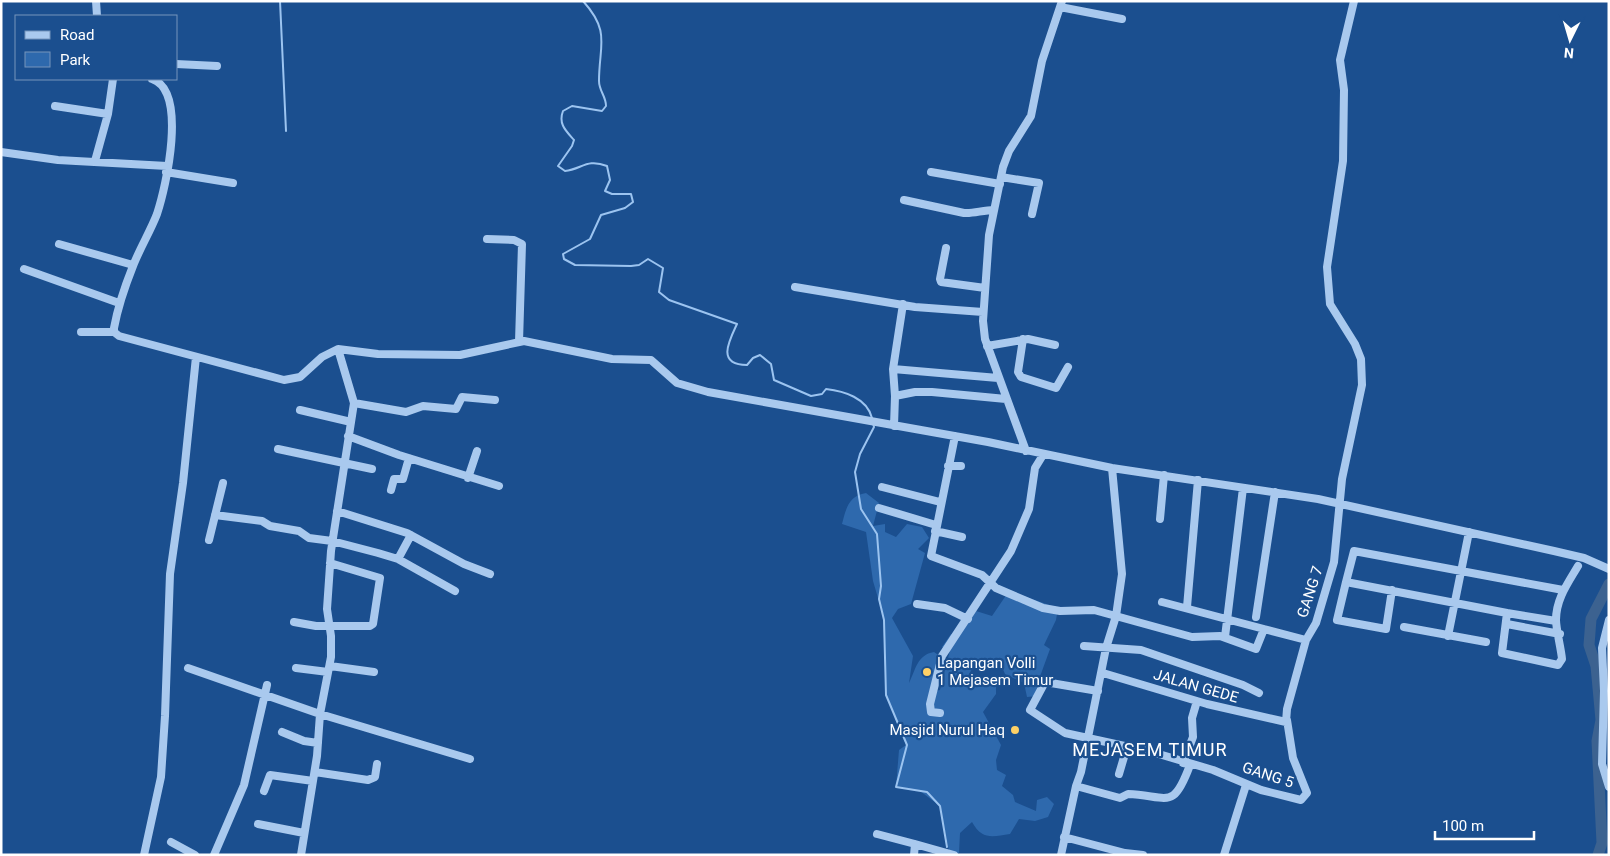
<svg xmlns="http://www.w3.org/2000/svg" width="1610" height="856" font-family="Roboto,sans-serif">
  <style>
    .green { fill: #2e69ad }
    .lines { fill: none; stroke-linecap: round; stroke-linejoin: round }
    .stream { stroke: #9cc4f0; stroke-width: 2 }
    .river { stroke: #3c6290; stroke-width: 11 }
    .minor { stroke: #a9c9ee; stroke-width: 8 }
    .poi-dot { fill: #ffd166; stroke: #1b4f8f; stroke-width: 2 }
    .labels { text-anchor: middle; dominant-baseline: central; stroke-width: 4.5; stroke-linejoin: round; paint-order: stroke }
    .street-label { font-size: 15px; fill: #fff; stroke: #1b4f8f }
    .poi-label { font-size: 15px; fill: #fff; stroke: #1b4f8f; text-anchor: start }
    .quarter-label { font-size: 18px; letter-spacing: 1px; fill: #fff; stroke: #1b4f8f }
  </style>
  <rect width="100%" height="100%" fill="#1b4f8f"/>
  <!-- green -->
  <path class="green" d="M866,493L879,503L873,526L885,524V532L896,537L907,524L922,527L929,538L918,549L925,553L911,604L898,609L892,618L913,656L909,683C916,669 917,655 934,652L944,659L930,692L940,690L950,650L942,647L951,634L959,636L976,611L992,616L1009,591L1058,608L1056,620L1044,645L1050,649L1038,682L1037,696L1027,697L1024,683L1005,674L1002,667L986,663L974,666L966,679L996,684V694L983,712L1001,745L996,760L997,770L1006,775L1002,786L1013,795L1015,802L1036,811L1037,800L1047,797L1054,804L1048,817L1035,821L1019,819L1010,834C992,837 982,840 972,822L960,833L959,853L949,851L940,806L920,791L896,787L899,750L906,745L886,695L883,615L873,581L866,532L842,524C846,509 848,496 866,493Z"/>
  <g class="lines">
    <!-- stream -->
    <path class="stream" d="M280,1L286,131
      M583,1C611,32 599,45 599,81C599,91 606,96 606,106L602,111L572,106L563,111C558,124 566,131 574,140L572,146L558,166L565,171C582,169 587,158 607,166L610,180L605,191L612,194H631L633,202L625,208L601,215L590,239L563,254L564,259L575,265L631,266L639,265L648,259L663,268L659,292L669,300L737,324C729,341 716,365 747,365L753,358L760,355L771,364L774,380L811,396L822,394L826,389C844,391 867,398 872,418
      M873,423L874,427L860,454L855,472L861,509L877,534L881,586L879,599L884,620L886,695L907,745L896,787L927,792L940,806L947,847"/>
    <!-- river -->
    <path class="river" d="M1598,855L1602,843L1597,741L1601,720L1596,666L1589,645L1591,619L1609,584"/>
    <!-- minor -->
    <path class="minor" d="M96,1L97,16
      M1060,7L1122,19
      M176,64L217,66
      M152,79C188,91 166,187 157,214C150,232 140,248 133,266C125,286 118,306 114,328V332L119,336L284,380L300,377L322,357L338,349L378,354L460,355L524,341L612,359L651,360L677,383L708,392L988,442L1112,468L1318,499L1554,551L1584,558L1609,569
      M55,106L108,114
      M1,152L58,160L167,166
      M95,161L108,114L113,79
      M166,172L233,183
      M931,172L1000,184
      M1001,177L1039,183L1032,214
      M904,200L964,213C973,214 983,210 994,210
      M487,239L514,240L522,244L519,342
      M59,244L133,265
      M946,248L940,279L941,282L985,288
      M24,269L119,303
      M795,287L915,307L983,312
      M81,332H114
      M1023,339L1018,372L1021,377L1056,388L1068,367
      M987,346L1028,339L1055,345
      M893,369L998,378
      M895,396L915,392H932L1006,399
      M354,403L406,412L423,406L456,409L462,397L495,400
      M300,410L351,422
      M894,426L895,396L893,369L903,304
      M348,436L399,455L499,486
      M955,436L931,556L982,575L996,588L1043,608L1060,611L1094,610L1192,637L1220,636L1256,649L1264,629L1306,640
      M278,449L372,469
      M1026,451L985,339L983,321L989,235L1003,167L1009,151L1031,116L1042,61L1062,1
      M948,466H961
      M468,478L477,451
      M882,487L940,502
      M391,490L394,479H403L409,458
      M879,508L936,525
      M337,511L407,533L464,564L490,574
      M215,515L262,521L270,526L299,531L309,538L332,541L378,553L398,559L455,591
      M1160,519L1164,475
      M935,531L962,537
      M209,540L223,483
      M398,559L411,535
      M1346,582L1337,620L1386,629L1392,590
      M1563,590L1354,551L1346,582L1507,613L1502,653L1558,665L1562,659C1561,648 1556,629 1556,620C1556,599 1568,583 1578,566
      M1162,602L1264,629
      M917,604L945,608L968,619
      M1187,607L1198,480
      M1507,613L1556,621
      M1256,617L1275,492
      M1609,620L1602,648L1604,691L1602,764L1609,787
      M294,622L316,626H370L373,624L380,578L330,563
      M1507,624L1560,634
      M1404,627L1486,642
      M1448,636L1469,532
      M1225,637L1243,488
      M1084,646L1141,650L1243,685L1259,693
      M330,666L374,672
      M188,668L320,714L470,759
      M296,668L328,672
      M1103,673L1207,704L1286,722L1287,709L1306,640L1316,623L1334,562L1342,479L1362,385L1361,359L1355,344L1330,304L1327,267L1343,161L1344,90L1340,60L1354,1
      M1098,691L1045,682L1030,710L1065,733L1152,752L1213,770L1261,790L1301,800L1307,793L1293,758L1287,720
      M940,713L931,712L930,704L942,656L1011,551L1029,509L1035,468L1043,455
      M282,732L304,741L318,743
      M1183,763L1193,737L1192,718L1197,701
      M315,772L368,780L375,777L377,764
      M1119,774L1127,747
      M1076,786L1120,798L1128,794C1169,796 1173,811 1190,765
      M264,791L270,775L313,781
      M258,824L304,833
      M877,834L915,844
      M1064,837L1125,853L1143,855
      M171,842L195,855
      M144,855L161,777L165,716L170,574L183,483L196,357
      M214,855L244,785L267,685
      M301,855L317,756L320,714L331,657V636L327,609L331,551L354,403L338,349
      M914,855L915,844L954,855
      M1061,855L1076,786L1081,772L1106,648L1116,616L1122,574L1112,468
      M1224,855L1246,785"/>
  </g>
  <!-- markers -->
  <g class="poi-dot">
    <circle cx="927" cy="672" r="5"/>
    <circle cx="1015" cy="730" r="5"/>
  </g>
  <g class="labels">
    <!-- street labels -->
    <g class="street-label">
      <text transform="translate(1310 592) rotate(-72)">GANG 7</text>
      <text transform="translate(1196 686) rotate(16)">JALAN GEDE</text>
      <text transform="translate(1268 775) rotate(18)">GANG 5</text>
    </g>
    <!-- poi labels -->
    <g class="poi-label">
      <text x="937" y="663">Lapangan Volli<tspan x="937" dy="17">1 Mejasem Timur</tspan></text>
      <text x="1005" y="730" text-anchor="end">Masjid Nurul Haq</text>
    </g>
    <!-- quarter labels -->
    <g class="quarter-label">
      <text x="1150" y="749">MEJASEM TIMUR</text>
    </g>
  </g>
  <!-- border -->
  <rect width="1610" height="856" fill="none" stroke="#ffffff" stroke-width="5"/>
  <!-- legend -->
  <rect x="15" y="15" width="162" height="65" fill="#1b4f8f" stroke="#7695bc"/>
  <rect x="25" y="31" width="25" height="8" fill="#a9c9ee" stroke="#7695bc"/>
  <text x="60" y="40" font-size="15" fill="#ffffff">Road</text>
  <rect x="25" y="52" width="25" height="15" fill="#2e69ad" stroke="#7695bc"/>
  <text x="60" y="65" font-size="15" fill="#ffffff">Park</text>
  <!-- north arrow -->
  <g transform="translate(1570 40) rotate(185)" stroke="#1b4f8f" stroke-width="4" paint-order="stroke">
  <path d="M0-4L9 19L0 12L-9 19Z" fill="#ffffff"/>
  <text y="-8" font-size="14" font-weight="bold" text-anchor="middle" fill="#ffffff">N</text>
  </g>
  <!-- scale -->
  <path d="M1435 831v8h99v-8" fill="none" stroke="#ffffff" stroke-width="2.5"/>
  <text x="1442" y="831" font-size="15" fill="#ffffff" stroke="#1b4f8f" stroke-width="4" paint-order="stroke">100 m</text>
</svg>
